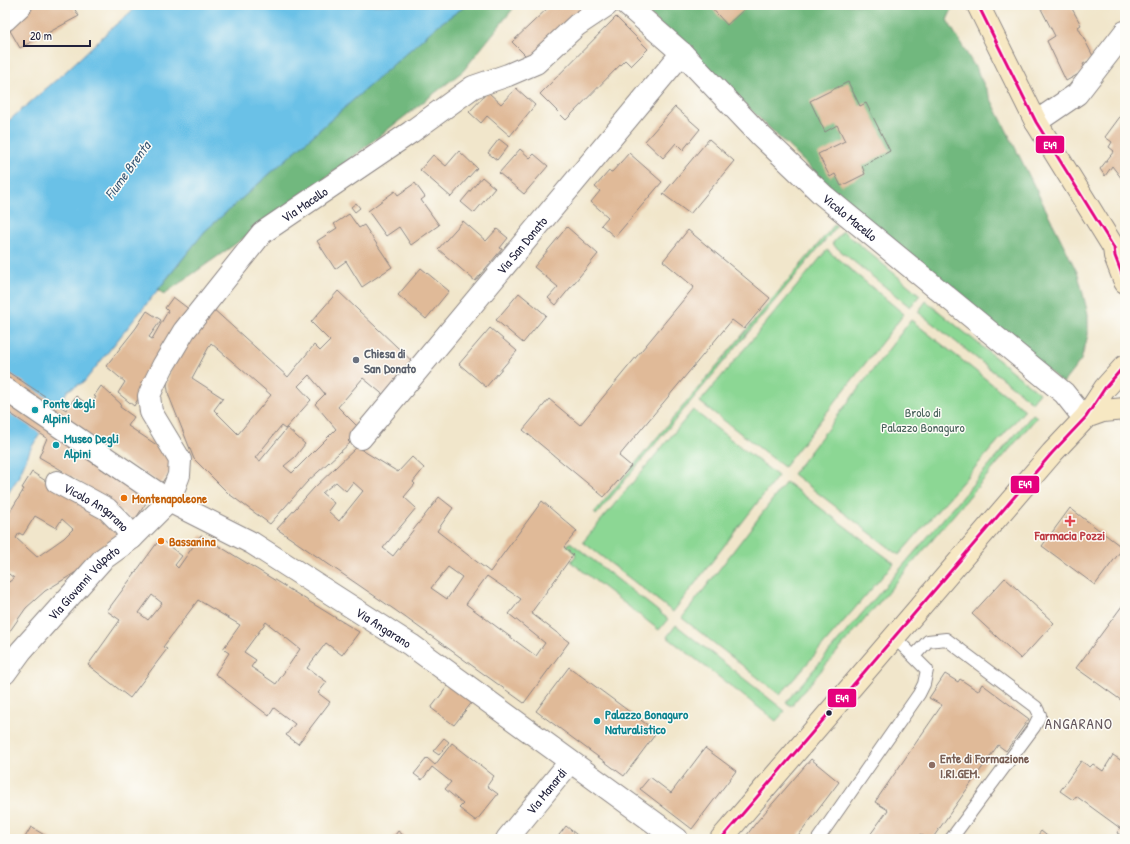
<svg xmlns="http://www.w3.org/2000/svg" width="1130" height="844" font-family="'Patrick Hand',sans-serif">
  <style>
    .green { fill: #8cd794; stroke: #577c68 }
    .forest { fill: #71b87e; stroke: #4a6d5c }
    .water { fill: #6ac1e7; stroke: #467291 }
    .building { fill: #e0ba98; fill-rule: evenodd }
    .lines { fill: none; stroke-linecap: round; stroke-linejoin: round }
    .lane-casing { stroke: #8a8483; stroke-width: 14 }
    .street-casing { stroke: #8a8483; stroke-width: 24 }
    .secondary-casing { stroke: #8a8483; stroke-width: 24 }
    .lane { stroke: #fff; stroke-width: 12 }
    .street { stroke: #fff; stroke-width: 22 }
    .secondary { stroke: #f7e8c3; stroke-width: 22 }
    .bus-1-casing { stroke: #fdfcf7; stroke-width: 6 }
    .bus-1 { stroke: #e5007d; stroke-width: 3 }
    .worship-dot { fill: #6b7280; stroke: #fdfcf7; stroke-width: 1.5 }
    .culture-dot { fill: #0f9aa8; stroke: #fdfcf7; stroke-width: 1.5 }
    .food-dot { fill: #e8710a; stroke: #fdfcf7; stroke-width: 1.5 }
    .health-dot { fill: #e0444e; stroke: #fdfcf7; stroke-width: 1.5 }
    .bus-dot { fill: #22223b; stroke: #fdfcf7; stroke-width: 1.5 }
    .education-dot { fill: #8d6e63; stroke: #fdfcf7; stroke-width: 1.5 }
    .labels { text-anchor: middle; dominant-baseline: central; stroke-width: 3; stroke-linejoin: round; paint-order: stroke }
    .street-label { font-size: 13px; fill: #22223b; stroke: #fdfcf7 }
    .worship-label { font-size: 13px; font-weight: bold; fill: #5b616d; stroke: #fdfcf7; text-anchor: start }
    .culture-label { font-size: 13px; font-weight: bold; fill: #0d838f; stroke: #fdfcf7; text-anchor: start }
    .park-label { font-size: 13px; fill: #47615a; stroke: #fdfcf7 }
    .food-label { font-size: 13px; font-weight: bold; fill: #c56008; stroke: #fdfcf7; text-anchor: start }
    .health-label { font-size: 13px; font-weight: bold; fill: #be3a42; stroke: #fdfcf7 }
    .education-label { font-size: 13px; font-weight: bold; fill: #785e54; stroke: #fdfcf7; text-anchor: start }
    .water-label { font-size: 14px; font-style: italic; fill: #3b5a77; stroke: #fdfcf7 }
    .quarter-label { font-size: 15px; letter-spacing: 1px; fill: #64575c; stroke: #fdfcf7 }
    .line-badge { stroke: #fdfcf7; stroke-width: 1.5 }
    .badge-label { font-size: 11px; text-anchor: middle; font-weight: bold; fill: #fff }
  </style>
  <rect width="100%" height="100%" fill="#fdfcf7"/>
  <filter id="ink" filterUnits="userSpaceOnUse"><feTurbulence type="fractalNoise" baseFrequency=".025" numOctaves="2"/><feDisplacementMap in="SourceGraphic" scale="8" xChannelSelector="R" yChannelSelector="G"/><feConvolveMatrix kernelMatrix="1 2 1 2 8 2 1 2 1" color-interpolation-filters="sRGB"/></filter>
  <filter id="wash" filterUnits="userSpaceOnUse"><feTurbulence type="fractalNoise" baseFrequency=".012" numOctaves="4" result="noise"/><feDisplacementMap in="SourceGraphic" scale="16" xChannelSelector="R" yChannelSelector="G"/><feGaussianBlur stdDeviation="0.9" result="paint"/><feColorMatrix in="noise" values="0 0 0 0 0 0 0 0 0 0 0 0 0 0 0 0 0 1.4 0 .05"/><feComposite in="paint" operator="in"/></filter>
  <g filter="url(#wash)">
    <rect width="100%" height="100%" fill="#f1e6cb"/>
    <!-- green -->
    <path class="green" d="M835,224L837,226L596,515L594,513Z
      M843,231L920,295L910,307L832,244Z
      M827,250L904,314L784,467L700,402Z
      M926,301L1039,393L1032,402L918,312Z
      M911,320L1025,410L899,555L793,474Z
      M693,410L778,476L673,612L583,542Z
      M1033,414L1037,417L791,706L786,702Z
      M786,482L894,563L780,695L682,618Z
      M570,542L668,619L659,630L571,562L576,555L567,546Z
      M676,625L785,711L776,721L667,637Z"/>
    <!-- forest -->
    <path class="forest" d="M467,5H516L463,71L291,205L164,294L158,290L205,231L438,25Z
      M639,5H954L947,20L976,69L1078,274L1088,314V335L1081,360L1063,383L860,216L720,80Z"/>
    <!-- water -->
    <path class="water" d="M139,5H467L438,25L205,231L84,382L68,390L31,448L18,478L5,498V124L63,74L113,27Z"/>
    <g id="blocks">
      <!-- building -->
      <path class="building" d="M31,5H72L79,16L20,48L8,27Z
        M551,5H590L531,61L512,42Z
        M709,5H749L727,25Z
        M1039,5H1070L1081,25L1078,27L1094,58L1083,64L1086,70L1066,81L1047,41L1055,36Z
        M616,17L648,49L631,66L625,60L566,120L540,94Z
        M848,82L860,106L866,103L890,151L862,166L865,174L841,186L835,174L830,177L818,154L845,141L837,125L825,132L810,101Z
        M516,88L535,105L510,136L487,116L481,123L469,112L488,92L501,104Z
        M675,107L700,129L683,150L676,143L663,158L645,141Z
        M1125,110V174L1122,179L1112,166L1105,176L1100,169L1114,151L1109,147L1112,142L1105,137Z
        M499,139L508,146L497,160L488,153Z
        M709,139L734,161L690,214L663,194Z
        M520,149L530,158L534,154L548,166L524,194L499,173Z
        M459,151L477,168L451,197L420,170L433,155L446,166Z
        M629,153L662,182L615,237L601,225L608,217L591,202L600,191L595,187L609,171L612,172Z
        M482,177L495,188L474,213L461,202Z
        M415,183L425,197L421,200L439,225L411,245L399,227L386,236L368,211L395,191L398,195Z
        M356,203L360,208L355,212L351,207Z
        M349,214L359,228L364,225L392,267L362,287L346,261L335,269L317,241L337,228L334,224Z
        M463,221L486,241L497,229L508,238L500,248L502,249L475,281L438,249Z
        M567,227L598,254L556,305L548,298L558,287L534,267Z
        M688,230L770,298L744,329L732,320L619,456L631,466L604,497L523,430L549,399L580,425L694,287L663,261Z
        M421,268L449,291L426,319L398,295Z
        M338,291L416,365L386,397L363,378L338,407L360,429L348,441L350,443L307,482L270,524L229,494L194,459L169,396L167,385L171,368L211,307L288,377L314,345L320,351L330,341L311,322ZM211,343L271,395L238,434L214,410L223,398L192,378ZM309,375L325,394L315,404L336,429L292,473L284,466L295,457L305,444L287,428L260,461L255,458L281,426L285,429L311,400L298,386Z
        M519,293L546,315L523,343L496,320Z
        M173,297L190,310L134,406L118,393L125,382L106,366L136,328L147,311L161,320L149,337L152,339L168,311L165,308Z
        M490,328L517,351L486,387L459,364Z
        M5,370L66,410L76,396L90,406L96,397L94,396L101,386L121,404L120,407L134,417L128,426L178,459L161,484L81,430L69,447L148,500L134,521L71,476L61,490L102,513L120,537L86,566L45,591L26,608L5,638V579L9,582L14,578L5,571V520L24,489L22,488L32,472L52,485L63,471L39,457L47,438L5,410ZM35,516L56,528L62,519L73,529L64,538L37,557L16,538L19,533L23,535Z
        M357,447L398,472L412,457L424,468L413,482L415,484L404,497L416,508L383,548L393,556L439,497L453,508L437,531L490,572L542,501L577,531L564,547L573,555L531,613L569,642L524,703L395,610L277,529L314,488ZM336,482L346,491L353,482L363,491L339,521L328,511L334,503L322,493ZM448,567L462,577L447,599L431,588ZM487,576L521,599L509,614L545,643L536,656L466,604Z
        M1070,508L1123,548L1095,585L1042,546Z
        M201,535L359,632L342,655L326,643L307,668L327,682L318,693L330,702L298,744L286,735L295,724L274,708L269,716L215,674L229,653L223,649L240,625L198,600L163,647L167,649L130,698L88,665L120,620L107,611L160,539L182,556L175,565L178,568ZM152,595L162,603L148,620L139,613ZM266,622L300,649L276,684L251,667L256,660L244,652Z
        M1005,578L1054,623L1021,659L972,614Z
        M1125,602V703L1076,668Z
        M569,667L657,732L624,776L536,711Z
        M945,674L958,682L960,679L978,691L982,684L1029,719L1006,751L998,745L932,839H928L920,834L917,839H867L888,810L875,802L942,705L929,698Z
        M450,683L473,701L454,725L431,708Z
        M444,738L449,742L439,755L433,751Z
        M452,743L494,776L487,786L498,794L476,821L459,808L463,804L445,789L451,782L432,767L422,780L414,774L427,758L435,765Z
        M705,748L736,771L692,829L640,789L650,777L671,793Z
        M1113,755L1125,763V838L1117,833L1120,828L1076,796L1073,800L1060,791L1081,761L1090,767L1093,764L1103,771Z
        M811,759L839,782L796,839H744L755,824Z
        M566,826L582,839H556Z
        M31,827L51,839H24Z
        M398,831L408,839H392Z
        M1041,831L1051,839H1035Z"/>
    </g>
  </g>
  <g filter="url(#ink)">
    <use href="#blocks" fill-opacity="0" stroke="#8a8483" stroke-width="1"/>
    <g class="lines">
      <!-- lane casing -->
      <g class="lane-casing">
        <path id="lane" d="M914,656L928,641L946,639L1036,707L1040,715L1034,727L951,839
          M818,839L919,694L924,684L927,670L895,638"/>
      </g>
      <!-- street casing -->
      <g class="street-casing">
        <g id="street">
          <path id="s1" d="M627,5L682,53L760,135L823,195L1064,393L1084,418"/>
          <path d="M5,20L21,5"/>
          <path d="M1036,122L1077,94L1125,32"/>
          <path id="s2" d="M5,389L169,501L252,543L411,645L677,839"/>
          <path id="s3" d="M361,438L682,53"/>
          <path id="s4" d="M57,482L107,509L124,526L132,538"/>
          <path id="s5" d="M5,673L21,651L103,559L132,538L169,501L179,475L180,460L151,412L149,396L154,384L163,366L184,331L262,233L411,132L473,87L508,75L536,63L577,25L607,5"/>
          <path id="s6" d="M507,839L570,762"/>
        </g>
      </g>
      <!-- secondary casing -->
      <g class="secondary-casing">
        <path id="secondary" d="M978,5L1036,122L1114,248L1115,256L1125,282
          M1086,417L1103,411L1125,409
          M721,839L1052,453L1086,417L1105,388L1124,367"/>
      </g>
      <!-- lane -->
      <use href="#lane" class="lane"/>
      <!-- street -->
      <use href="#street" class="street"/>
      <!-- secondary -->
      <use href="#secondary" class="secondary"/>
      <!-- bus-1 casing -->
      <g class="bus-1-casing">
        <path id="bus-1" d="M978,5L1036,122L1114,248L1115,256L1125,282
          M721,839L1052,453L1086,417L1105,388L1125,365"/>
      </g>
      <!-- bus-1 -->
      <use href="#bus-1" class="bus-1"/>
    </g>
  </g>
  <!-- markers -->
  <circle class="worship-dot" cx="356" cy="360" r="4"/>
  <g class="culture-dot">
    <circle cx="35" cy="410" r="4"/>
    <circle cx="56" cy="445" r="4"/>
    <circle cx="597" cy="721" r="4"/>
  </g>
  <g class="food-dot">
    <circle cx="124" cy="498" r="4"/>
    <circle cx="161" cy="541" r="4"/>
  </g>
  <path class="health-dot" d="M1068 515h4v4h4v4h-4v4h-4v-4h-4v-4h4z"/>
  <circle class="bus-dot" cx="829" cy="713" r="3.5"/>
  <circle class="education-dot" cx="932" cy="765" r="4"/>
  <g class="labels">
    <!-- street labels -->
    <g class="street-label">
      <text stroke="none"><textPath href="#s5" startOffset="604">Via Macello</textPath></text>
      <text stroke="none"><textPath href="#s1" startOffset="308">Vicolo Macello</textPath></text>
      <text stroke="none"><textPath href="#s3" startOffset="251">Via San Donato</textPath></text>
      <text stroke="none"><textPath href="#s4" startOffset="47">Vicolo Angarano</textPath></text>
      <text stroke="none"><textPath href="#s5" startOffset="120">Via Giovanni Volpato</textPath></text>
      <text stroke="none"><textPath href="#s2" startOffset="448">Via Angarano</textPath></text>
      <text stroke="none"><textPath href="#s6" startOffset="62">Via Manardi</textPath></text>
    </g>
    <!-- worship labels -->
    <g class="worship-label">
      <text x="364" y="353">Chiesa di<tspan x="364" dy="15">San Donato</tspan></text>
    </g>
    <!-- culture labels -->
    <g class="culture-label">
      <text x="43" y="403">Ponte degli<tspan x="43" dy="15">Alpini</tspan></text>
      <text x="64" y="438">Museo Degli<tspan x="64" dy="15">Alpini</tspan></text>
      <text x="605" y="714">Palazzo Bonaguro<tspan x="605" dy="15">Naturalistico</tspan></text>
    </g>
    <!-- park labels -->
    <g class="park-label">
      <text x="923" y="412">Brolo di<tspan x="923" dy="15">Palazzo Bonaguro</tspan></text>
    </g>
    <!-- food labels -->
    <g class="food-label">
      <text x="132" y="498">Montenapoleone</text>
      <text x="169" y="541">Bassanina</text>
    </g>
    <!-- health labels -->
    <g class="health-label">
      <text x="1070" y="535">Farmacia Pozzi</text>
    </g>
    <!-- education labels -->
    <g class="education-label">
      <text x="940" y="758">Ente di Formazione<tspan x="940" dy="15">I.RI.GEM.</tspan></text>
    </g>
    <!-- water labels -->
    <g class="water-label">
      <text transform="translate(127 170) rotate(-54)">Fiume Brenta</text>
    </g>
    <!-- quarter labels -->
    <g class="quarter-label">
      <text x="1079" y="723">ANGARANO</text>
    </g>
  </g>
  <g class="line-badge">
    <rect x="1035" y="135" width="30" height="19" rx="4" fill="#e5007d"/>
    <rect x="1010" y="475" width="30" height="19" rx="4" fill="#e5007d"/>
    <rect x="827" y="688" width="30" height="20" rx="4" fill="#e5007d"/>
  </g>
  <g class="badge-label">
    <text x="1050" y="149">E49</text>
    <text x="1025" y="488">E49</text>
    <text x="842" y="702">E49</text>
  </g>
  <!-- margin -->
  <rect width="1130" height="844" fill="none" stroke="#fdfcf7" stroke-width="20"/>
  <!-- scale -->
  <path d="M24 40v6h66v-6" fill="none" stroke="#22223b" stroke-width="2"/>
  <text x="30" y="40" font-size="12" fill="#22223b" stroke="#fdfcf7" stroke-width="3" paint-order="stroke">20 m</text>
</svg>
